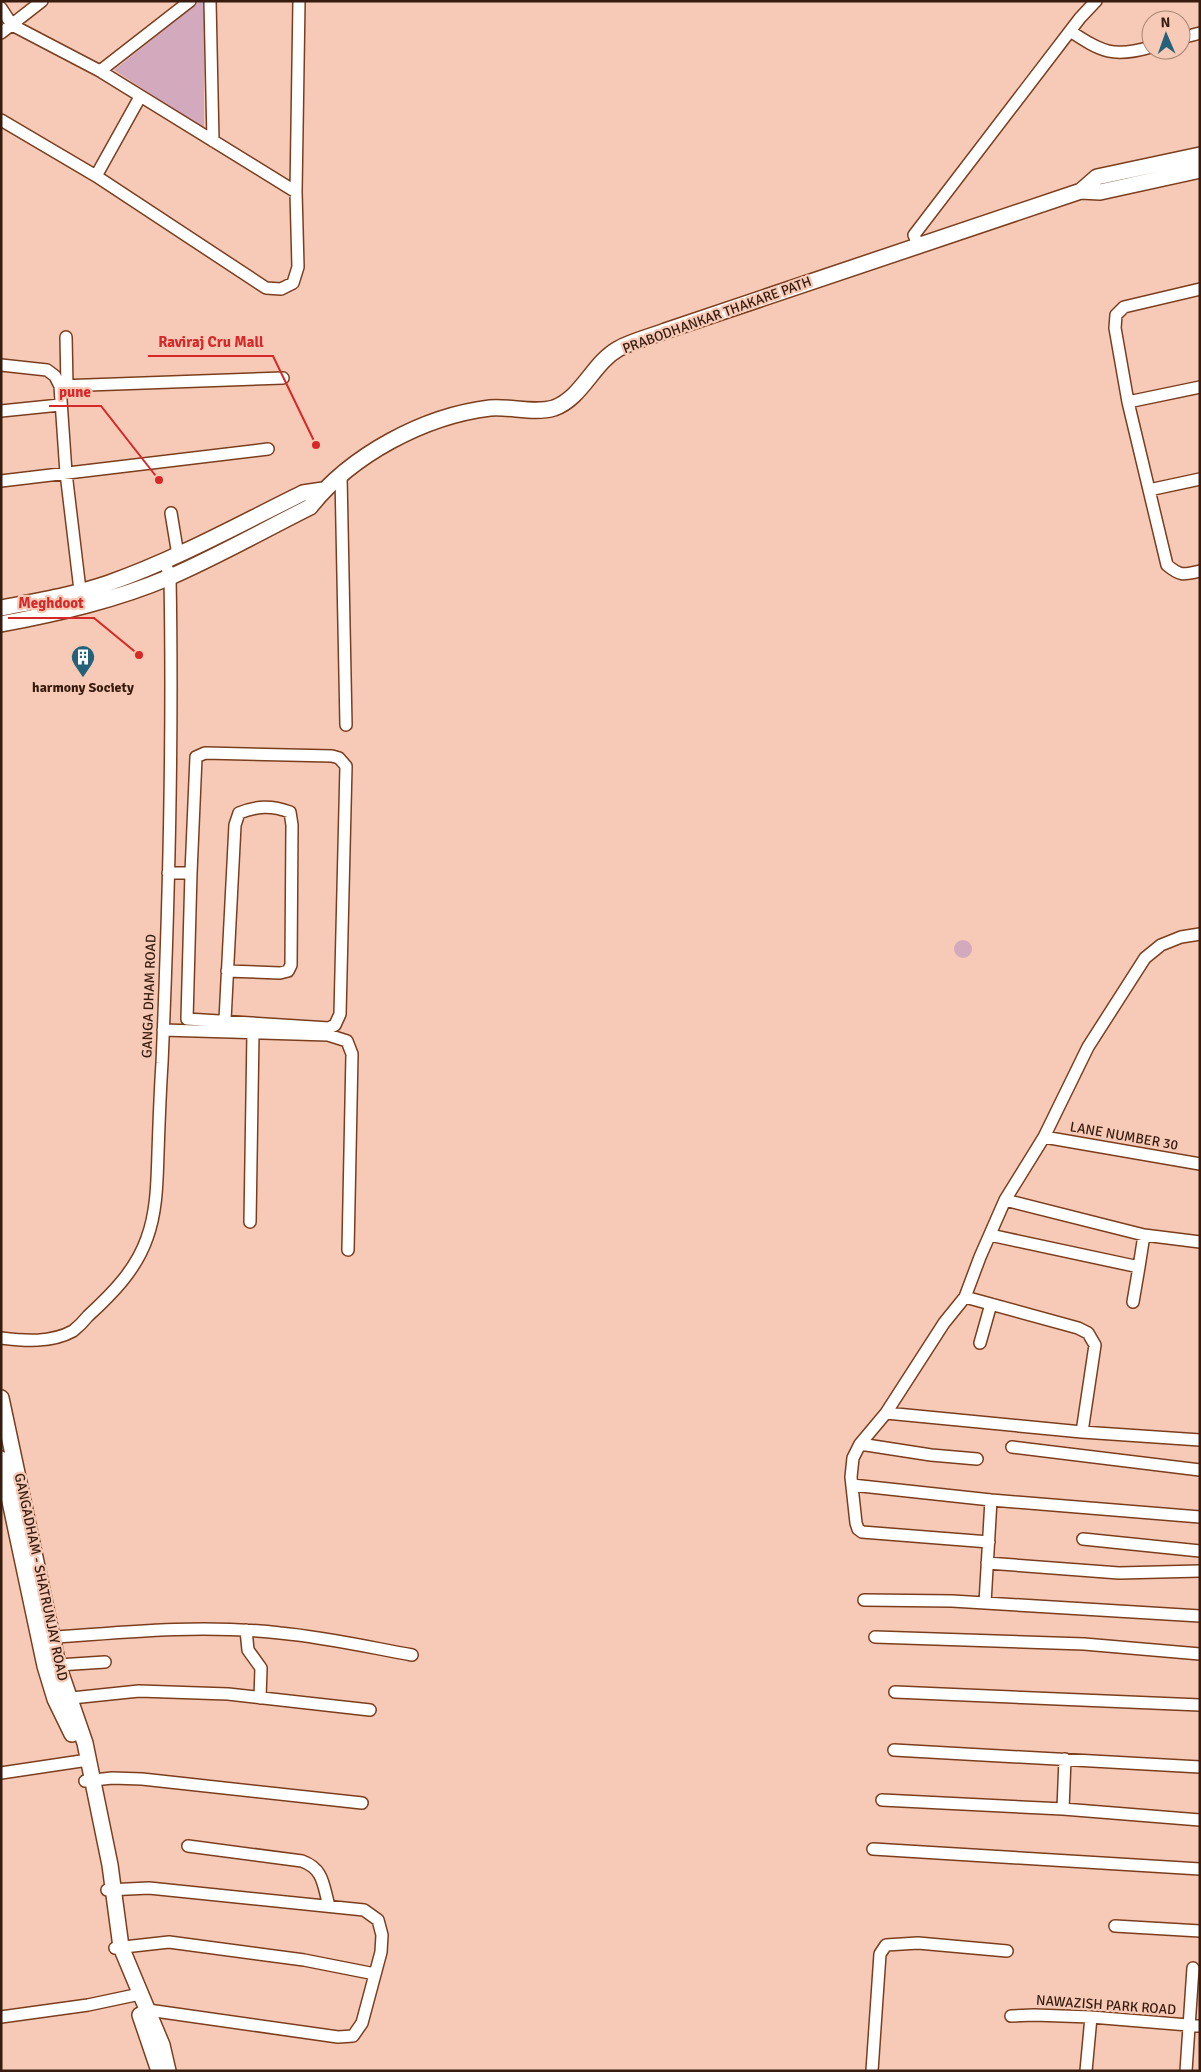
<svg xmlns="http://www.w3.org/2000/svg" width="1201" height="2072" font-family="Signika,sans-serif">
  <style>
    .green { fill: #d3a9be }
    .lines { fill: none; stroke-linecap: round; stroke-linejoin: round }
    .minor-casing { stroke: #7a3e1f; stroke-width: 14 }
    .major-casing { stroke: #7a3e1f; stroke-width: 18 }
    .minor { stroke: #fff; stroke-width: 11 }
    .major { stroke: #fff; stroke-width: 15 }
    .labels { text-anchor: middle; dominant-baseline: central; stroke-width: 4.5; stroke-linejoin: round; paint-order: stroke }
    .street-label { font-size: 14px; fill: #361b0e; stroke: #f6cab6 }
    .poi-label { font-size: 14px; font-weight: bold; fill: #361b0e; stroke: #f6cab6 }
    .leader { fill: none; stroke: #d62828; stroke-width: 2 }
    .callout-dot { fill: #d62828; stroke: #f6cab6; stroke-width: 2 }
    .callout-label { font-size: 15px; text-anchor: middle; font-weight: bold; fill: #d62828; stroke: #f6cab6; stroke-width: 4.5; stroke-linejoin: round; paint-order: stroke }
  </style>
  <rect width="100%" height="100%" fill="#f6cab6"/>
  <!-- green -->
  <path class="green" d="M200,1H204V129L114,70Z
    M954 949a9 9 0 1 1 18 0a9 9 0 1 1-18 0Z"/>
  <g class="lines">
    <!-- minor casing -->
    <g class="minor-casing">
      <path id="minor" d="M210,1L213,141
        M1,8L12,25L100,71L296,192
        M1070,31C1102,52 1113,58 1151,47
        M1,33L42,1
        M1181,38L1200,33
        M100,71L190,1
        M1,120L96,176L266,288L281,289L293,283L298,267L296,192L299,1
        M96,176L140,97
        M918,245L914,235L1080,18L1096,1
        M1200,289L1124,307L1116,315L1115,328L1128,402L1167,565C1180,576 1183,575 1200,571
        M66,337L67,386
        M1,365L47,370L55,376L60,386L283,378
        M60,386L66,473L80,590
        M1128,402L1200,387
        M1,411L60,405
        M341,476L346,725
        M1,481L268,449
        M1149,490L1200,479
        M171,513L178,555
        M168,873H191L196,757L205,753L332,756L339,758L346,766L340,1014L335,1025L329,1028L187,1019L191,873
        M225,1020L235,825L239,813C257,806 271,805 290,812L292,825L291,965L288,971L280,973L227,971
        M163,1030L328,1035L347,1041L352,1054L348,1250
        M1044,1137L1200,1164
        M1005,1200L1144,1235L1200,1242
        M250,1222L253,1033
        M990,1235L1139,1267L1144,1235
        M965,1297L1078,1328L1088,1333L1095,1345L1082,1432
        M1133,1302L1139,1267
        M1,1338C25,1341 51,1343 73,1331C78,1327 84,1321 88,1316C112,1294 136,1270 147,1238C157,1211 157,1181 158,1153C159,1123 160,1093 162,1063C169,901 173,739 170,577L165,562
        M980,1343L991,1304
        M886,1413L1082,1432L1200,1440
        M860,1444L931,1455L977,1459
        M1012,1447L1200,1470
        M852,1485L991,1500L1200,1517
        M1083,1539L1200,1551
        M989,1542L862,1532L858,1529L856,1523L851,1477L853,1458L860,1444L886,1413L944,1323L965,1297L980,1257L1005,1200L1044,1137L1088,1047L1145,958L1161,945L1181,937L1200,934
        M987,1563L1119,1573L1200,1571
        M864,1600L952,1601L1200,1616
        M985,1603L991,1500
        M246,1630L248,1650L261,1668L260,1698
        M875,1637L1084,1644L1200,1654
        M46,1638C124,1632 202,1624 280,1633C324,1637 368,1647 412,1655
        M58,1665L105,1662
        M895,1692L1200,1705
        M62,1699L139,1691L228,1694L370,1710
        M894,1750L1200,1767
        M1,1773L88,1760
        M85,1781L112,1778L142,1779L362,1803
        M882,1800L1063,1809L1200,1820
        M1063,1809L1065,1759
        M188,1846L302,1861C324,1869 323,1885 329,1906
        M873,1849L1200,1869
        M107,1890L149,1888L364,1910L378,1920L382,1935L381,1952L362,2023L353,2036L338,2037L148,2010
        M1115,1926L1200,1931
        M115,1948L169,1942L304,1960L375,1974
        M1011,2016L1034,2015L1091,2017L1200,2026
        M1,2017L88,2005L140,1994
        M872,2071L880,1954L886,1945L918,1943L1007,1951
        M1086,2071L1091,2017
        M1186,2071L1193,1968"/>
    </g>
    <!-- major casing -->
    <g class="major-casing">
      <path id="major" d="M1081,191L1100,192L1200,170
        M1,608C37,601 74,595 109,583C177,559 240,524 303,493L323,490
        M1,624C59,613 116,600 170,577C218,556 264,530 310,507C351,455 424,416 490,408C510,406 534,414 554,408C582,398 593,363 618,349C632,341 650,337 665,331L1081,191L1097,177L1200,155
        M1,1398L58,1665L85,1743L110,1865L121,1947L162,2045L168,2071
        M1,1459L45,1666L55,1699L72,1734
        M140,2015L159,2071"/>
    </g>
    <!-- minor -->
    <use href="#minor" class="minor"/>
    <!-- major -->
    <use href="#major" class="major"/>
  </g>
  <!-- icons -->
  <defs>
    <g id="building-pin" transform="scale(1.25)"><path d="M0 17L-7.5 6A9.5 9.5 0 1 1 7.5 6Z" fill="#256279" stroke="#f6cab6"/><path d="M-4-6H4V6H1V3H-1V6H-4ZM-2.5-4.3h1.7v1.8h-1.7ZM.8-4.3h1.7v1.8H.8ZM-2.5-1h1.7V.8h-1.7ZM.8-1h1.7V.8H.8Z" fill="#fff"/></g>
  </defs>
  <g fill-rule="evenodd">
    <use href="#building-pin" x="83" y="657"/>
  </g>
  <g class="labels">
    <!-- street labels -->
    <g class="street-label">
      <text transform="translate(717 315) rotate(-20)">PRABODHANKAR THAKARE PATH</text>
      <text transform="translate(149 996) rotate(-88)">GANGA DHAM ROAD</text>
      <text transform="translate(1124 1136) rotate(10)">LANE NUMBER 30</text>
      <text transform="translate(41 1577) rotate(78)">GANGADHAM - SHATRUNJAY ROAD</text>
      <text transform="translate(1106 2005) rotate(4)">NAWAZISH PARK ROAD</text>
    </g>
    <!-- poi labels -->
    <g class="poi-label">
      <text x="83" y="687">harmony Society</text>
    </g>
  </g>
  <!-- callouts -->
  <path class="leader" d="M316 445L273 356H148M159 480L101 406H49M139 655L94 618H8"/>
  <g class="callout-dot">
    <circle cx="316" cy="445" r="5"/>
    <circle cx="159" cy="480" r="5"/>
    <circle cx="139" cy="655" r="5"/>
  </g>
  <g class="callout-label">
    <text x="211" y="347">Raviraj Cru Mall</text>
    <text x="75" y="397">pune</text>
    <text x="51" y="608">Meghdoot</text>
  </g>
  <!-- border -->
  <rect width="1201" height="2072" fill="none" stroke="#361b0e" stroke-width="5"/>
  <!-- north arrow -->
  <g transform="translate(1166 35) rotate(358)"><circle r="24" fill="#f6cab6" stroke="#a98473"/>
  <path d="M0-4L9 19L0 12L-9 19Z" fill="#256279"/>
  <text y="-8" font-size="14" font-weight="bold" text-anchor="middle" fill="#361b0e">N</text>
  </g>
</svg>
